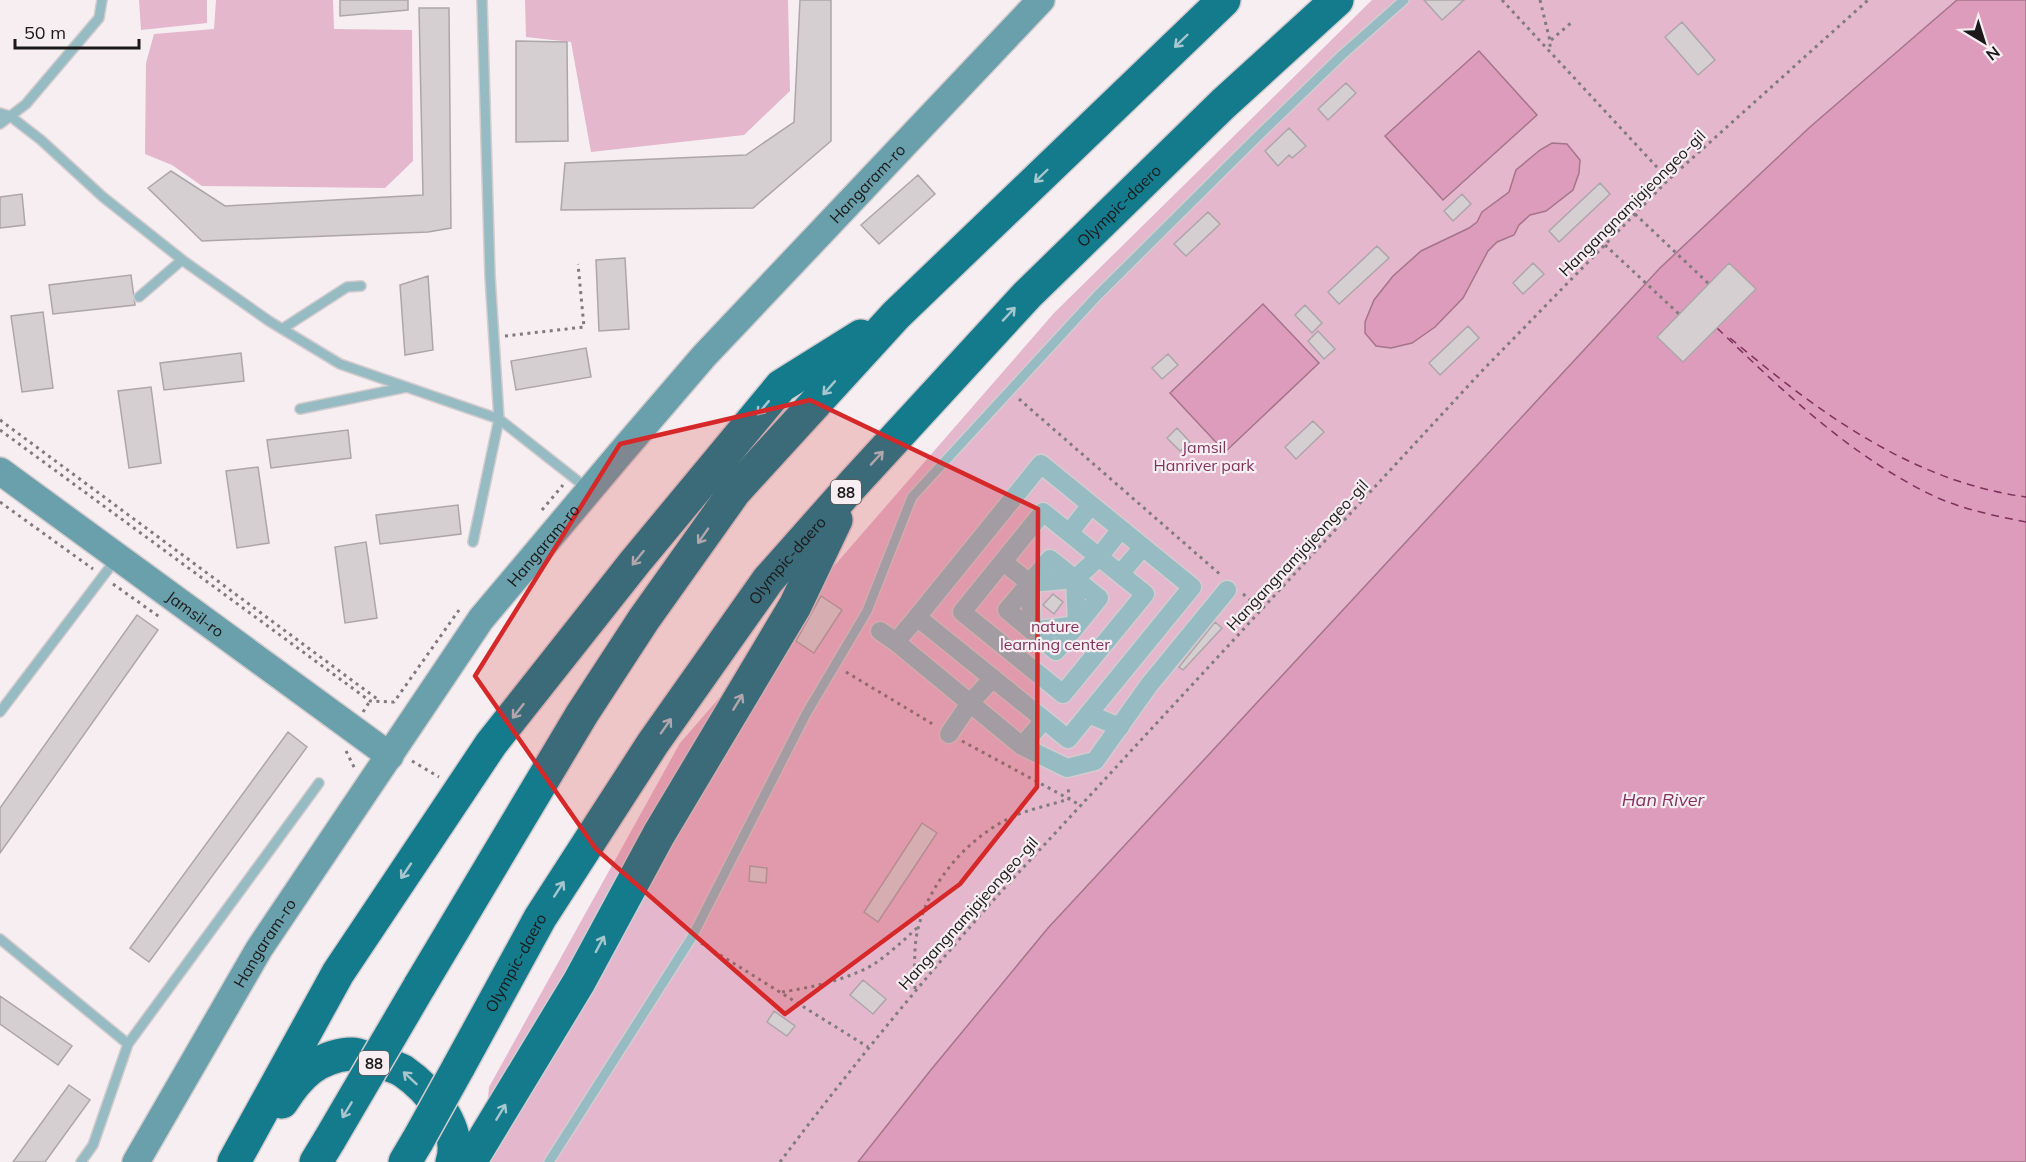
<svg xmlns="http://www.w3.org/2000/svg" width="2026" height="1162" font-family="Mulish,sans-serif">
  <style>
    .green { fill: #e4b7cc }
    .water { fill: #de9cbc; stroke: #a4758b; stroke-width: 1.5 }
    .lines { fill: none; stroke-linecap: round; stroke-linejoin: round }
    .ferry { stroke: #7f325d; stroke-width: 1.5; stroke-dasharray: 8 6; stroke-linecap: butt }
    .building { fill: #d6cfd2; stroke: #ada6a9; stroke-width: 1.5 }
    .lane-casing { stroke: #d3cccf; stroke-width: 12 }
    .street-casing { stroke: #d3cccf; stroke-width: 21 }
    .secondary-casing { stroke: #d3cccf; stroke-width: 30 }
    .highway-casing { stroke: #d3cccf; stroke-width: 36 }
    .path { stroke: #807b7d; stroke-width: 3; stroke-dasharray: 3 4.5; stroke-linecap: butt }
    .lane { stroke: #97bbc2; stroke-width: 9 }
    .street { stroke: #97bbc2; stroke-width: 18 }
    .secondary { stroke: #69a0ab; stroke-width: 27 }
    .highway { stroke: #147b8c; stroke-width: 33 }
    .highway-bridge-casing { stroke: #d3cccf; stroke-width: 36; stroke-linecap: butt }
    .highway-bridge { stroke: #147b8c; stroke-width: 33 }
    .oneway { stroke: #a7c6ce }
    .marked { fill: #d62828; fill-opacity: 0.2; stroke: #d62828; stroke-width: 4.5; stroke-linejoin: round }
    .labels { text-anchor: middle; dominant-baseline: central; stroke-width: 4.5; stroke-linejoin: round; paint-order: stroke }
    .shield { fill: #f6eef1; stroke: #5d595a; stroke-width: 1.5 }
    .shield-label { font-size: 15px; font-weight: bold; fill: #1b191a }
    .street-label { font-size: 16px; fill: #1b191a; stroke: #f6eef1 }
    .park-label { font-size: 16px; fill: #81335e; stroke: #f6eef1 }
    .water-label { font-size: 18px; font-style: italic; fill: #7f325d; stroke: #f6eef1 }
  </style>
  <rect width="100%" height="100%" fill="#f6eef1"/>
  <!-- green -->
  <path class="green" d="M139,0H207V23L141,30Z
    M216,0H333L334,29L412,30L413,161L385,188L202,186L172,165L145,154L146,63L154,34L214,29Z
    M525,0H788L790,91L744,135L591,152L571,42L526,37Z
    M1372,0H1958L1810,127L1660,268L1048,928L930,1071L858,1162H480L483,1156L489,1087L680,743L1054,313Z"/>
  <!-- water -->
  <path class="water" d="M1957,0H2026V1162H858L930,1071L1048,928L1660,268L1810,127Z
    M1479,51L1537,115L1443,200L1385,136Z
    M1552,143L1567,144L1580,160L1579,173L1573,190L1546,211L1530,215L1519,225L1514,235L1497,242L1488,251L1463,298L1435,327L1412,343L1391,348L1376,346L1365,333V322L1374,300L1393,276L1421,251L1469,228L1477,222L1482,212L1509,192L1516,170L1540,150Z
    M1263,304L1319,363L1225,452L1170,393Z"/>
  <g class="lines">
    <!-- ferry -->
    <path class="ferry" d="M1717,328C1785,393 1852,458 1938,498C1966,510 1996,516 2026,522
      M1730,338C1817,411 1910,481 2026,497"/>
  </g>
  <!-- building -->
  <path class="building" d="M340,0H408V10L340,16Z
    M800,0H831V141L753,208L561,210L565,163L746,155L794,122Z
    M1424,0H1464L1442,20Z
    M419,8H449L451,228L428,232L202,241L148,188L171,171L225,206L423,195Z
    M1682,22L1715,60L1698,75L1665,37Z
    M516,41L567,42L568,141L516,142Z
    M1346,83L1356,93L1328,120L1318,109Z
    M1289,128L1306,146L1292,158L1289,155L1278,166L1265,151Z
    M918,175L935,194L879,244L861,225Z
    M1600,183L1610,194L1559,242L1549,231Z
    M22,194L25,225L0,228V197Z
    M1462,194L1471,204L1453,221L1444,211Z
    M1208,212L1220,224L1186,256L1174,244Z
    M1377,246L1389,258L1339,304L1328,292Z
    M625,258L629,329L599,331L596,260Z
    M1533,263L1544,274L1523,294L1513,283Z
    M1729,263L1756,289L1683,362L1657,337Z
    M131,275L135,305L53,314L49,285Z
    M428,276L433,350L405,355L400,285Z
    M1305,305L1322,323L1312,333L1295,315Z
    M43,312L53,388L22,392L11,316Z
    M1468,326L1479,338L1440,375L1429,363Z
    M1318,331L1335,349L1324,359L1308,341Z
    M586,348L591,377L516,390L511,361Z
    M241,353L244,381L164,390L160,363Z
    M1168,354L1178,365L1162,379L1152,368Z
    M151,387L161,463L129,468L118,391Z
    M1313,421L1324,432L1296,459L1285,447Z
    M1177,428L1190,442L1180,451L1167,438Z
    M348,430L351,458L271,468L267,440Z
    M258,467L269,543L237,548L226,471Z
    M458,505L461,534L380,544L376,515Z
    M366,542L377,618L345,623L335,547Z
    M1053,594L1063,602L1054,614L1043,605Z
    M821,596L842,610L814,653L796,641Z
    M137,615L158,630L0,853V808Z
    M1215,622L1222,628L1183,670L1179,667Z
    M288,732L307,747L149,962L130,948Z
    M922,823L937,833L878,922L864,912Z
    M750,866L767,868L766,883L749,881Z
    M863,980L886,999L873,1014L850,995Z
    M0,996L72,1046L58,1065L0,1024Z
    M774,1011L795,1026L787,1036L767,1022Z
    M69,1085L90,1100L45,1162H13Z"/>
  <g class="lines">
    <!-- lane casing -->
    <g class="lane-casing">
      <path id="lane" d="M0,113L10,116L41,140L103,197L185,262L269,321L340,364L499,419L588,489
        M0,124L26,104L99,18L102,0
        M139,297L182,260
        M282,329L347,287L361,286
        M300,409L407,387
        M473,542L499,419L490,276L482,0
        M0,712L116,559
        M0,939L128,1044
        M81,1162L93,1145L128,1044L319,783
        M549,1162L692,937L806,714L867,611L912,497L1097,296L1255,139L1342,55L1404,0"/>
    </g>
    <!-- street casing -->
    <g class="street-casing">
      <path id="street" d="M1041,464L1192,587L1068,739L917,617Z
        M1043,512L1145,594L1063,694L962,612Z
        M1069,533L1091,505
        M1050,559L1099,598L1056,651L1007,610Z
        M1003,562L1030,583L1075,579L1077,625L1032,631L1030,583
        M1120,574L1143,547
        M1075,579L1099,557L1121,529
        M917,617L896,642L1022,746L1067,768L1095,761L1149,685L1227,590
        M880,631L896,642
        M1088,714L1120,727
        M949,734L970,703L993,678
        M1022,746L1044,720"/>
    </g>
    <!-- secondary casing -->
    <g class="secondary-casing">
      <g id="secondary">
        <path id="s1" d="M0,471L390,756"/>
        <path id="s2" d="M136,1162L259,949L481,619L619,455L704,356L1041,0"/>
      </g>
    </g>
    <!-- highway casing -->
    <g class="highway-casing">
      <g id="highway">
        <path d="M419,987L582,714L644,619L735,491L896,315L1224,0"/>
        <path id="s3" d="M458,1068L540,918L653,743L768,580L855,482L1027,295L1223,104L1337,0"/>
        <path d="M282,1102C299,1075 317,1057 350,1054C357,1053 366,1058 372,1060C382,1063 394,1066 403,1071C429,1089 463,1128 452,1162"/>
        <path d="M234,1162L338,973L491,744L635,562L781,386L861,336"/>
        <path d="M316,1162L330,1139"/>
        <path d="M405,1162L418,1140"/>
        <path d="M470,1162L579,982L659,834L795,606L836,520"/>
      </g>
    </g>
    <!-- path -->
    <path class="path" d="M1502,0L1668,179
      M1540,0L1550,41V51
      M1551,40L1572,22
      M1635,214L1709,284
      M1605,245L1679,314
      M505,336L584,327L578,264
      M1019,399L1222,576
      M0,420L380,701
      M0,430L370,701L394,702L459,610
      M0,502L93,569
      M542,510L563,485
      M113,584L161,618
      M1243,594L1262,610
      M846,672L936,726
      M363,712L370,701
      M962,741L1082,806
      M346,751L355,769
      M412,761L439,777
      M701,943L868,1047
      M915,989C915,968 913,945 919,925C931,880 970,836 1012,817C1030,809 1050,805 1069,799L1068,785
      M782,992C810,988 854,978 877,962C891,952 904,940 917,928
      M780,1162C849,1070 922,981 998,895L1480,373L1668,180L1868,0"/>
    <!-- lane -->
    <use href="#lane" class="lane"/>
    <!-- street -->
    <use href="#street" class="street"/>
    <!-- secondary -->
    <use href="#secondary" class="secondary"/>
    <!-- highway -->
    <use href="#highway" class="highway"/>
    <!-- highway-bridge casing -->
    <g class="highway-bridge-casing">
      <path id="highway-bridge" d="M330,1139L419,987
        M418,1140L458,1068"/>
    </g>
    <!-- highway-bridge -->
    <use href="#highway-bridge" class="highway-bridge"/>
  </g>
  <!-- one-way arrows -->
  <defs><path id="oneway-shaft" d="M-6 0H5M1.5-3L5.5 0L1.5 3" fill="none" stroke-width="1.6" stroke-linecap="round" stroke-linejoin="round" transform="scale(1.5)"/></defs>
  <g class="oneway">
    <use href="#oneway-shaft" transform="translate(1181 41) rotate(136)"/>
    <use href="#oneway-shaft" transform="translate(1041 176) rotate(136)"/>
    <use href="#oneway-shaft" transform="translate(1009 314) rotate(-47)"/>
    <use href="#oneway-shaft" transform="translate(829 388) rotate(132)"/>
    <use href="#oneway-shaft" transform="translate(763 408) rotate(130)"/>
    <use href="#oneway-shaft" transform="translate(877 458) rotate(-47)"/>
    <use href="#oneway-shaft" transform="translate(703 536) rotate(125)"/>
    <use href="#oneway-shaft" transform="translate(638 558) rotate(129)"/>
    <use href="#oneway-shaft" transform="translate(738 702) rotate(-59)"/>
    <use href="#oneway-shaft" transform="translate(518 711) rotate(128)"/>
    <use href="#oneway-shaft" transform="translate(666 726) rotate(-55)"/>
    <use href="#oneway-shaft" transform="translate(406 871) rotate(124)"/>
    <use href="#oneway-shaft" transform="translate(559 889) rotate(-57)"/>
    <use href="#oneway-shaft" transform="translate(600 944) rotate(-62)"/>
    <use href="#oneway-shaft" transform="translate(410 1078) rotate(-137)"/>
    <use href="#oneway-shaft" transform="translate(347 1110) rotate(121)"/>
    <use href="#oneway-shaft" transform="translate(501 1112) rotate(-59)"/>
  </g>
  <!-- marked area -->
  <path class="marked" d="M810,400L1038,509L1037,787L960,884L785,1014L596,849L475,676L620,444Z"/>
  <g class="labels">
    <!-- shield labels -->
    <g class="shield">
      <rect x="831" y="480" width="30" height="24" rx="4.5"/>
      <rect x="359" y="1051" width="30" height="24" rx="4.5"/>
    </g>
    <g class="shield-label">
      <text x="846" y="492">88</text>
      <text x="374" y="1063">88</text>
    </g>
    <!-- street labels -->
    <g class="street-label">
      <text stroke="none"><textPath href="#s2" startOffset="1226">Hangaram-ro</textPath></text>
      <text transform="translate(1632 203) rotate(-45)">Hangangnamjajeongeo-gil</text>
      <text stroke="none"><textPath href="#s3" startOffset="1092">Olympic-daero</textPath></text>
      <text stroke="none"><textPath href="#s2" startOffset="740">Hangaram-ro</textPath></text>
      <text transform="translate(1297 555) rotate(-47)">Hangangnamjajeongeo-gil</text>
      <text stroke="none"><textPath href="#s3" startOffset="606">Olympic-daero</textPath></text>
      <text stroke="none"><textPath href="#s1" startOffset="242">Jamsil-ro</textPath></text>
      <text transform="translate(968 913) rotate(-48)">Hangangnamjajeongeo-gil</text>
      <text stroke="none"><textPath href="#s2" startOffset="254">Hangaram-ro</textPath></text>
      <text stroke="none"><textPath href="#s3" startOffset="120">Olympic-daero</textPath></text>
    </g>
    <!-- park labels -->
    <g class="park-label">
      <text x="1204" y="447">Jamsil<tspan x="1204" dy="18">Hanriver park</tspan></text>
      <text x="1055" y="626">nature<tspan x="1055" dy="18">learning center</tspan></text>
    </g>
    <!-- water labels -->
    <g class="water-label">
      <text x="1663" y="799">Han River</text>
    </g>
  </g>
  <!-- north arrow -->
  <g transform="translate(1984 42) rotate(142)" stroke="#f6eef1" stroke-width="4.5" paint-order="stroke">
  <path d="M0-4.5L10 22L0 15L-10 22Z" fill="#1b191a"/>
  <text y="-9" font-size="16" font-weight="bold" text-anchor="middle" fill="#1b191a">N</text>
  </g>
  <!-- scale -->
  <path d="M15 39v9h124v-9" fill="none" stroke="#1b191a" stroke-width="3"/>
  <text x="24" y="39" font-size="18" fill="#1b191a" stroke="#f6eef1" stroke-width="4.5" paint-order="stroke">50 m</text>
</svg>
